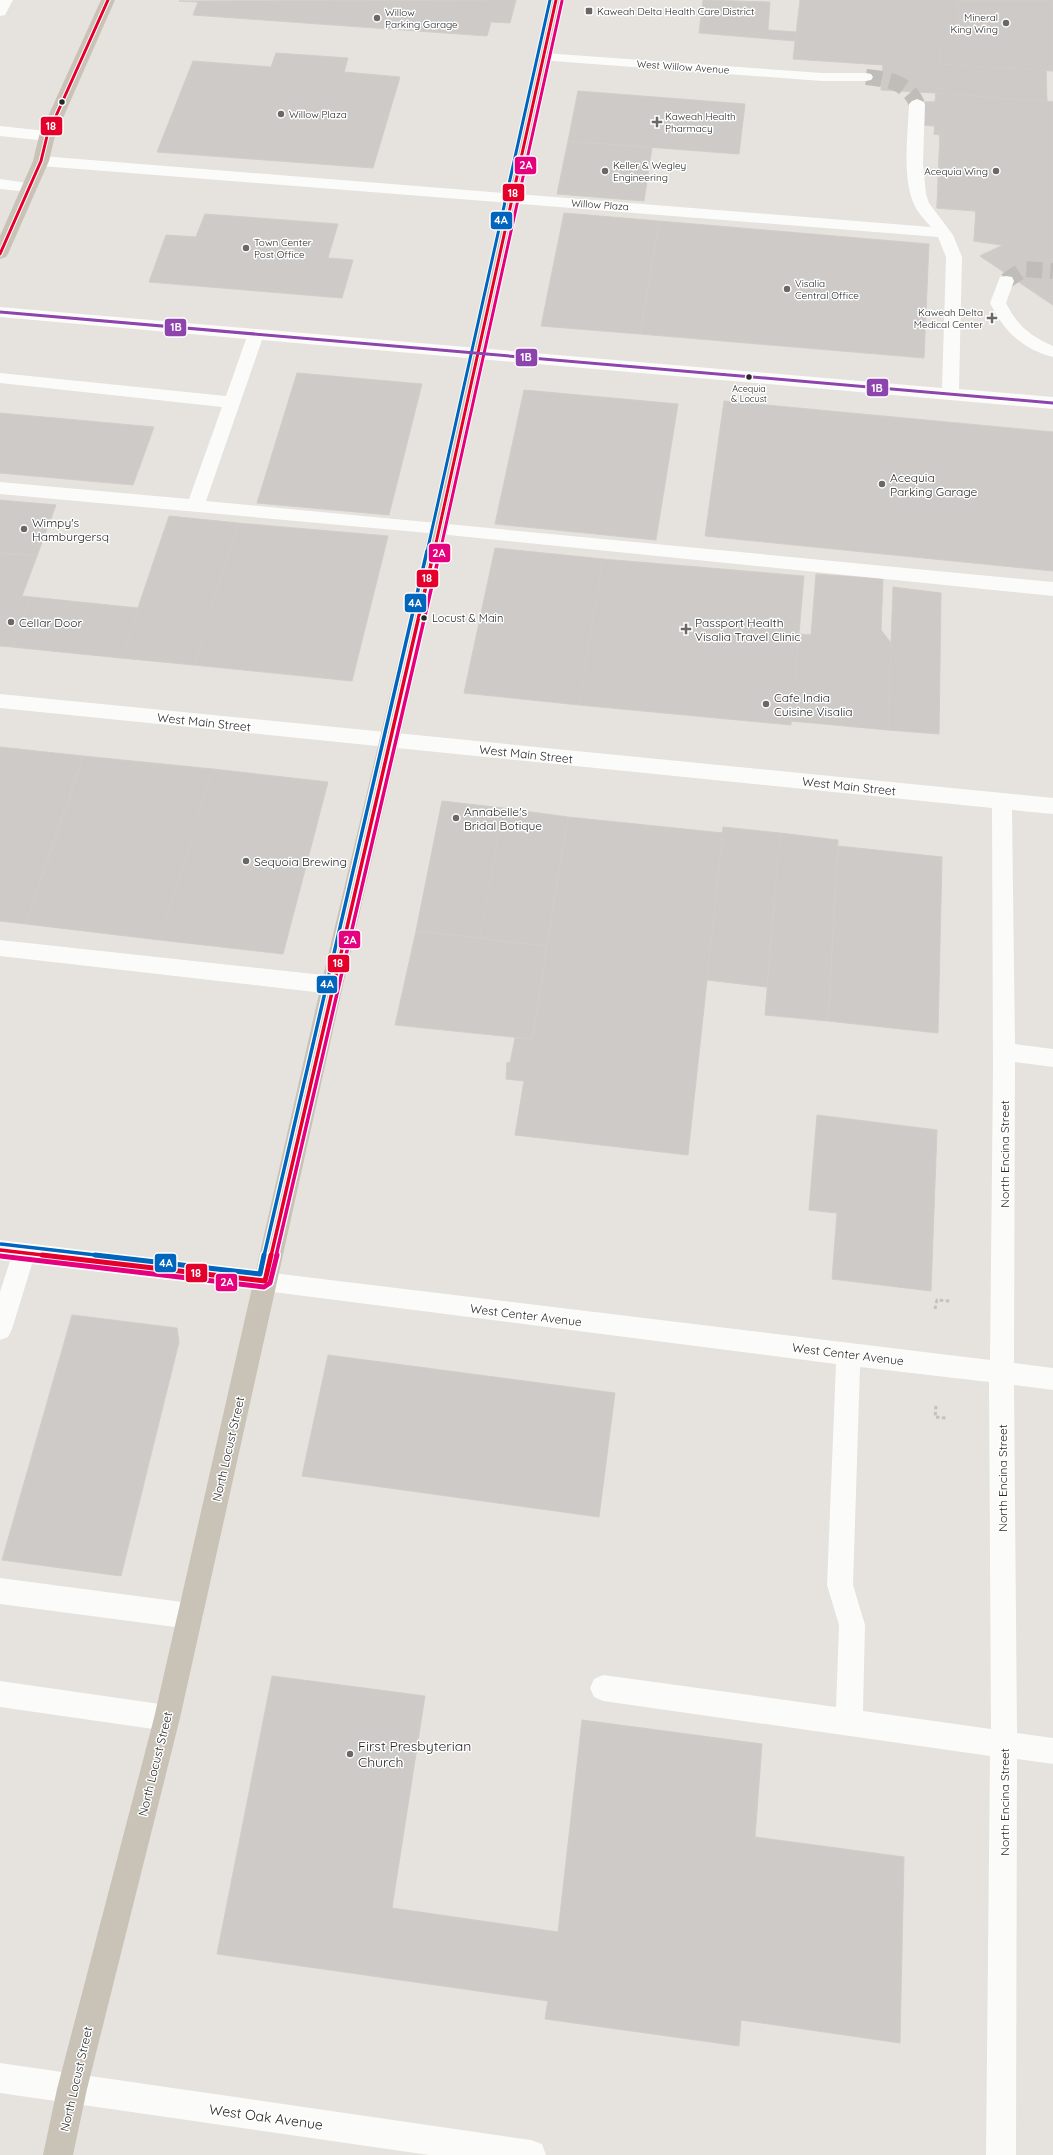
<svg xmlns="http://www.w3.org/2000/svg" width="1053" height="2155" font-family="Quicksand,sans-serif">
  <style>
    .building { fill: #cdcac7; stroke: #d1cec9 }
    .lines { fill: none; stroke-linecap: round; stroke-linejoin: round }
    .minor-tunnel { stroke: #c0bdb9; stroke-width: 16; stroke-dasharray: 16 8; stroke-linecap: butt }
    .path { stroke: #c2c2c2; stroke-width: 3; stroke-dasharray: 3.5 2.5; stroke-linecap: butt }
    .minor { fill: #fbfbfa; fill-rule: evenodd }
    .major { fill: #c9c3b7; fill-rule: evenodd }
    .bus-1-far2-casing { stroke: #fff; stroke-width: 5 }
    .bus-1-far1-casing { stroke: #fff; stroke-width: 6 }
    .bus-1-casing { stroke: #fff; stroke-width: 8 }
    .bus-2-far2-casing { stroke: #fff; stroke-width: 5 }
    .bus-2-far1-casing { stroke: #fff; stroke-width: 6 }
    .bus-2-casing { stroke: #fff; stroke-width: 8 }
    .bus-3-far2-casing { stroke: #fff; stroke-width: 5 }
    .bus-3-far1-casing { stroke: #fff; stroke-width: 6 }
    .bus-3-casing { stroke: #fff; stroke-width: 8 }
    .bus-4-casing { stroke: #fff; stroke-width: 5 }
    .bus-1-far2 { stroke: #e4002b; stroke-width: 3 }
    .bus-1-far1 { stroke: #e4002b; stroke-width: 3.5 }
    .bus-1 { stroke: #e4002b; stroke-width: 5 }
    .bus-2-far2 { stroke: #e5007d; stroke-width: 3 }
    .bus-2-far1 { stroke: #e5007d; stroke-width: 3.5 }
    .bus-2 { stroke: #e5007d; stroke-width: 5 }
    .bus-3-far2 { stroke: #0065bd; stroke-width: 3 }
    .bus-3-far1 { stroke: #0065bd; stroke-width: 3.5 }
    .bus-3 { stroke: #0065bd; stroke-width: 5 }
    .bus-4 { stroke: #8e44ad; stroke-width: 3 }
    .poi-dot { fill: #6a6867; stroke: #fff; stroke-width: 1.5 }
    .bus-dot { fill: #272727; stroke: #fff; stroke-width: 1.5 }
    .labels { text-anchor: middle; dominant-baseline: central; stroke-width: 3; stroke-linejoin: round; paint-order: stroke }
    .far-bus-label { font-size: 9px; fill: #272727; stroke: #fff }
    .far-poi-label { font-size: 10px; fill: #272727; stroke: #fff; text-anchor: start }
    .far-street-label { font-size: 10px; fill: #272727; stroke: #fff }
    .bus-label { font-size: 11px; fill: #272727; stroke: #fff; text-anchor: start }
    .poi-label { font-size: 12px; fill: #272727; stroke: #fff; text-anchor: start }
    .street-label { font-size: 12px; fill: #272727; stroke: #fff }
    .near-poi-label { font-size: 14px; fill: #272727; stroke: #fff; text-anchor: start }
    .near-street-label { font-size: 14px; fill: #272727; stroke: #fff }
    .line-badge { stroke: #fff; stroke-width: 1.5 }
    .badge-label { font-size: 11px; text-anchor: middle; font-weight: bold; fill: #fff }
  </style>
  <rect width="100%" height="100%" fill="#e6e2dd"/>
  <!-- building -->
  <path class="building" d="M516,0L510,23L491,22L487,36L193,15L198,2L179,1Z
    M703,0L770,2L768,30L796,32L795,41L699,33Z
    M800,0H1053V71L1046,70L1047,101L1053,102V305L980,256L1003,245L974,241L976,211L937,208L940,135L934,134L935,126L924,125L925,102H935L936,93L881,90L883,65L793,59Z
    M959,0H1053V71L940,64V47L958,46Z
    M276,53L348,58L344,72L400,77L373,168L157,152L193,61L271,67Z
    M578,91L745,104L739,154L568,141Z
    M936,93L1053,102V305L980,256L1003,245L974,241L976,211L937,208L940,135L934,134L935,126L924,125L925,102H935Z
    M568,141L652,148L644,201L557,194Z
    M564,213L659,221L640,334L541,326Z
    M205,214L338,224L328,258L353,260L342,298L149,282L166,235L196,237Z
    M659,221L929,244L924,358L640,334Z
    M297,373L422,384L389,515L257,503Z
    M524,390L678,404L656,540L495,524Z
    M724,401L1053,432V571L705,536Z
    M0,413L154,427L133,485L0,473Z
    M0,500L56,505L37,556L0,553Z
    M169,516L238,523L194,665L121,658Z
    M238,523L388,536L352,681L194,665Z
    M495,548L603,559L579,705L464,693Z
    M0,553L37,556L22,596L31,597L12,647L0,646Z
    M603,559L804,576L791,725L579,705Z
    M816,574L883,579L881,630L891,643L888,730L791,721L799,634L811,635Z
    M893,587L941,593L939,734L888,730Z
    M31,597L138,608L121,658L12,647Z
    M0,747L83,756L26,924L0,921Z
    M83,756L213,769L160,940L26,924Z
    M213,769L328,782L283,954L160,940Z
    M442,801L503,808L480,938L416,931Z
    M503,808L568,817L547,946L480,938Z
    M568,817L723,833L688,1155L515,1135L524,1081L506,1079L507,1062L510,1063L515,1038L532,1039Z
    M723,827L780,833L767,987L707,980Z
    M780,833L838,840L828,1021L765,1015Z
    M838,846L942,857L938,1033L828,1021Z
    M416,931L547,946L532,1039L395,1025Z
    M817,1115L937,1130L931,1291L832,1279L837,1213L809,1210Z
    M72,1315L177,1328L179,1342L121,1576L2,1560Z
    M328,1355L615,1393L599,1517L302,1476Z
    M272,1676L425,1696L392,1908L558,1932L582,1720L762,1744L755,1837L904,1857L900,2043L741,2020L739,2046L545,2019L548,2001L217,1954Z"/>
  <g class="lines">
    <!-- minor-tunnel -->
    <path class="minor-tunnel" d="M866,77C887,79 908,82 917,104
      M1006,281L1024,269L1053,271"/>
    <!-- path -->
    <path class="path" d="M935,1309L937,1300L950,1301
      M936,1406L935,1417L946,1418"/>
    <!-- minor -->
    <path class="minor" d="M0,0H13L5,15L0,16Z
      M544,53L822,73H866L871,74L873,77L871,80L866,81H822L539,60L537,57L539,54Z
      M917,99L922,101L925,104L923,164L926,194L929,203L953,235L962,257L959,389L1053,397V409L262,340L206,501L1053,582V596L439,534L0,494V482L189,499L222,407L0,383V373L226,396L246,339L0,317V307L942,388L946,257L938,237L41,166L36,164L33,161L36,158L41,156L931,227C925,220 916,211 913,202C902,173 908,135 909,104L912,101Z
      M0,126L47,131L52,133L55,136L52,139L47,141L0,136Z
      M0,179L35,184L37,187L35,190L29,192L0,189Z
      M1006,276L1012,277L1014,281L1006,303C1017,325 1030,336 1053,346V357C1022,349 1004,331 990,303L1000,277Z
      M0,694L1053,798V814L1012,810L1015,1044L1053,1049V1067L1015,1062L1014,1363L1053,1368V1390L1014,1385L1017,1733L1053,1738V1764L1017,1759L1016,2155H986L990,1756L603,1701L594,1697L590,1688L594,1679L603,1675L836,1707L839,1625L827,1585L836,1364L265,1291L32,1264L12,1329L8,1337L0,1340V1292L10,1261L0,1260V1240L990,1360L993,1069L992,808L0,708ZM860,1367L989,1382L991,1729L863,1711L865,1625L853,1585Z
      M0,940L332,976L340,979L343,985L340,991L332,994L0,956Z
      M0,1578L190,1603L199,1607L203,1616L199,1625L190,1629L0,1604Z
      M0,1681L167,1705L176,1709L180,1718L176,1727L167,1731L0,1707Z
      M0,2063L531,2140L542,2144L546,2155H429L0,2093Z"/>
    <!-- major -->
    <path class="major" d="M101,0H115L55,136L49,161L8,254L6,257L0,259V236L33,161L39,136Z
      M549,0H563L448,528L343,985L180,1718L87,2089L73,2155H43L57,2089L154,1718L321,985L430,528Z"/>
    <!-- bus-1-far2 casing -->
    <g class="bus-1-far2-casing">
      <path id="bus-1-far2" d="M0,254L41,161L47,136L108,0
        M434,552L556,0"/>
    </g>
    <!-- bus-1-far1 casing -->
    <g class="bus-1-far1-casing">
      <path id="bus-1-far1" d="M0,1250L51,1256
        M271,1256L434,551"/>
    </g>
    <!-- bus-1 casing -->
    <g class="bus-1-casing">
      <path id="bus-1" d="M42,1255L265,1281L271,1255"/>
    </g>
    <!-- bus-2-far2 casing -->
    <g class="bus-2-far2-casing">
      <path id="bus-2-far2" d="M440,552L562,1"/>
    </g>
    <!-- bus-2-far1 casing -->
    <g class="bus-2-far1-casing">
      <path id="bus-2-far1" d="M276,1256L440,551"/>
    </g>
    <!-- bus-2 casing -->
    <g class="bus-2-casing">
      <path id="bus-2" d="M0,1256L264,1287L270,1283L277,1255"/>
    </g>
    <!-- bus-3-far2 casing -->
    <g class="bus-3-far2-casing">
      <path id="bus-3-far2" d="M427,552L550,0"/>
    </g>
    <!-- bus-3-far1 casing -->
    <g class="bus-3-far1-casing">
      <path id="bus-3-far1" d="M1,1244L104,1256
        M264,1256L427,551"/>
    </g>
    <!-- bus-3 casing -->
    <g class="bus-3-casing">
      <path id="bus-3" d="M95,1255L260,1274L264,1255"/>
    </g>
    <!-- bus-4 casing -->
    <g class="bus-4-casing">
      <path id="bus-4" d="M0,312L1053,403"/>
    </g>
    <!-- bus-1-far2 -->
    <use href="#bus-1-far2" class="bus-1-far2"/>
    <!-- bus-1-far1 -->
    <use href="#bus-1-far1" class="bus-1-far1"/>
    <!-- bus-1 -->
    <use href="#bus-1" class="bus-1"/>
    <!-- bus-2-far2 -->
    <use href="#bus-2-far2" class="bus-2-far2"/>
    <!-- bus-2-far1 -->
    <use href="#bus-2-far1" class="bus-2-far1"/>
    <!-- bus-2 -->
    <use href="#bus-2" class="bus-2"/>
    <!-- bus-3-far2 -->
    <use href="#bus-3-far2" class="bus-3-far2"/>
    <!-- bus-3-far1 -->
    <use href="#bus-3-far1" class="bus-3-far1"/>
    <!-- bus-3 -->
    <use href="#bus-3" class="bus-3"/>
    <!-- bus-4 -->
    <use href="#bus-4" class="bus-4"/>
  </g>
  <!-- markers -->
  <g class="poi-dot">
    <rect x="585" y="7" width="8" height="8" rx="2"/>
    <circle cx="377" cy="18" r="4"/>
    <circle cx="1006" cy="23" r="4"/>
    <circle cx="281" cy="114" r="4"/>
    <path d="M655 116h4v4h4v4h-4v4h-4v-4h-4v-4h4z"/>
    <circle cx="605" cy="171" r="4"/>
    <circle cx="996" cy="171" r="4"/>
    <circle cx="246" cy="248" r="4"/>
    <circle cx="787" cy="289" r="4"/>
    <path d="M990 312h4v4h4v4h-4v4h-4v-4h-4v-4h4z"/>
    <circle cx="882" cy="484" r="4"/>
    <circle cx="24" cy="529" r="4"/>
    <circle cx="11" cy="622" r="4"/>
    <path d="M684 623h4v4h4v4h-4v4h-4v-4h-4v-4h4z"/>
    <circle cx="766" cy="704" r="4"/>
    <circle cx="456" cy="818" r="4"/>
    <circle cx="246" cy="861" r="4"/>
    <circle cx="350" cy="1754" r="4"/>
  </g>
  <g class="bus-dot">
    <circle cx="62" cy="102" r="3.5"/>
    <circle cx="749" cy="377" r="3.5"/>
    <circle cx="424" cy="618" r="3.5"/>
  </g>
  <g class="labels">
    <!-- far-bus labels -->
    <g class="far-bus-label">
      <text x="749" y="388">Acequia<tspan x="749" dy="10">&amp; Locust</tspan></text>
    </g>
    <!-- far-poi labels -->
    <g class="far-poi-label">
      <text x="597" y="11">Kaweah Delta Health Care District</text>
      <text x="385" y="12">Willow<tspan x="385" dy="12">Parking Garage</tspan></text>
      <text x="998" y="17" text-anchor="end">Mineral<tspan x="998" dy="12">King Wing</tspan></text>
      <text x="289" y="114">Willow Plaza</text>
      <text x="665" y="116">Kaweah Health<tspan x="665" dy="12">Pharmacy</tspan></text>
      <text x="613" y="165">Keller &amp; Wegley<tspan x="613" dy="12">Engineering</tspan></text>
      <text x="988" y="171" text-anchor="end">Acequia Wing</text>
      <text x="254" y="242">Town Center<tspan x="254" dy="12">Post Office</tspan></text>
      <text x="795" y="283">Visalia<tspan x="795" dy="12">Central Office</tspan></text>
      <text x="983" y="312" text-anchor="end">Kaweah Delta<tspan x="983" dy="12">Medical Center</tspan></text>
    </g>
    <!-- far-street labels -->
    <g class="far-street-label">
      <text transform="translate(683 67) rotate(4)">West Willow Avenue</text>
      <text transform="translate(600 205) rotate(4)">Willow Plaza</text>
    </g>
    <!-- bus labels -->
    <g class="bus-label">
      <text x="432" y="618">Locust &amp; Main</text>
    </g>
    <!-- poi labels -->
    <g class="poi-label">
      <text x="890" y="477">Acequia<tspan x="890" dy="14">Parking Garage</tspan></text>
      <text x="32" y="522">Wimpy's<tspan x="32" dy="14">Hamburgersq</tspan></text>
      <text x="19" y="622">Cellar Door</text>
      <text x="695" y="622">Passport Health<tspan x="695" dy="14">Visalia Travel Clinic</tspan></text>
      <text x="774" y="697">Cafe India<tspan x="774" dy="14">Cuisine Visalia</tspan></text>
      <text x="464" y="811">Annabelle's<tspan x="464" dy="14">Bridal Botique</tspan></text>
      <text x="254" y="861">Sequoia Brewing</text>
    </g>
    <!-- street labels -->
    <g class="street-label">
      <text transform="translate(204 722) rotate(6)">West Main Street</text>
      <text transform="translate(526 754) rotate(6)">West Main Street</text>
      <text transform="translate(849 786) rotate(6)">West Main Street</text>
      <text transform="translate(1004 1154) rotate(-90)">North Encina Street</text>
      <text transform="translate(526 1315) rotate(7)">West Center Avenue</text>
      <text transform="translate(848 1354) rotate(7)">West Center Avenue</text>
      <text transform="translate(228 1449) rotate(-77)">North Locust Street</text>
      <text transform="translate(1002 1478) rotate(-90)">North Encina Street</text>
      <text transform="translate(155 1764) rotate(-76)">North Locust Street</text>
      <text transform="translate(1004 1802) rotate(-90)">North Encina Street</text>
      <text transform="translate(76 2079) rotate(-77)">North Locust Street</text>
    </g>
    <!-- near-poi labels -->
    <g class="near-poi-label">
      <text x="358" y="1746">First Presbyterian<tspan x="358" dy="16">Church</tspan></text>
    </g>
    <!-- near-street labels -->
    <g class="near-street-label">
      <text transform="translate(266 2117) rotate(8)">West Oak Avenue</text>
    </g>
  </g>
  <g class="line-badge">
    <rect x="40" y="116" width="23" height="20" rx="4" fill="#e4002b"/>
    <rect x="514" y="156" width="23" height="19" rx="4" fill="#e5007d"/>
    <rect x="502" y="183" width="23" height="19" rx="4" fill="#e4002b"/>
    <rect x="490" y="211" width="23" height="19" rx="4" fill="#0065bd"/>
    <rect x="164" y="318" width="23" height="19" rx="4" fill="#8e44ad"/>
    <rect x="515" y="348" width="23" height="19" rx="4" fill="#8e44ad"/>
    <rect x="866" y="378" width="23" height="19" rx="4" fill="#8e44ad"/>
    <rect x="428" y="543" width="23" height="20" rx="4" fill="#e5007d"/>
    <rect x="416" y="569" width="23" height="19" rx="4" fill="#e4002b"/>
    <rect x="404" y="593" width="23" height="20" rx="4" fill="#0065bd"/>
    <rect x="338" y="930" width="23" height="19" rx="4" fill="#e5007d"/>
    <rect x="327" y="954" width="23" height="19" rx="4" fill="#e4002b"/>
    <rect x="316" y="975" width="22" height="19" rx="4" fill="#0065bd"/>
    <rect x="154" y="1253" width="23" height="20" rx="4" fill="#0065bd"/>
    <rect x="185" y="1263" width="23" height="20" rx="4" fill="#e4002b"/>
    <rect x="215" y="1273" width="23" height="19" rx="4" fill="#e5007d"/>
  </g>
  <g class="badge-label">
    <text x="51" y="130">18</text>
    <text x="526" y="169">2A</text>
    <text x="513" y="197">18</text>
    <text x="501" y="224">4A</text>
    <text x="176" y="331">1B</text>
    <text x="526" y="361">1B</text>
    <text x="877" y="392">1B</text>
    <text x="439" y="557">2A</text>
    <text x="427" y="582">18</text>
    <text x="415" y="607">4A</text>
    <text x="350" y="944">2A</text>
    <text x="338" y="967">18</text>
    <text x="327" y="988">4A</text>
    <text x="166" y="1267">4A</text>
    <text x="196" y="1277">18</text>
    <text x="227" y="1286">2A</text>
  </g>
</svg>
